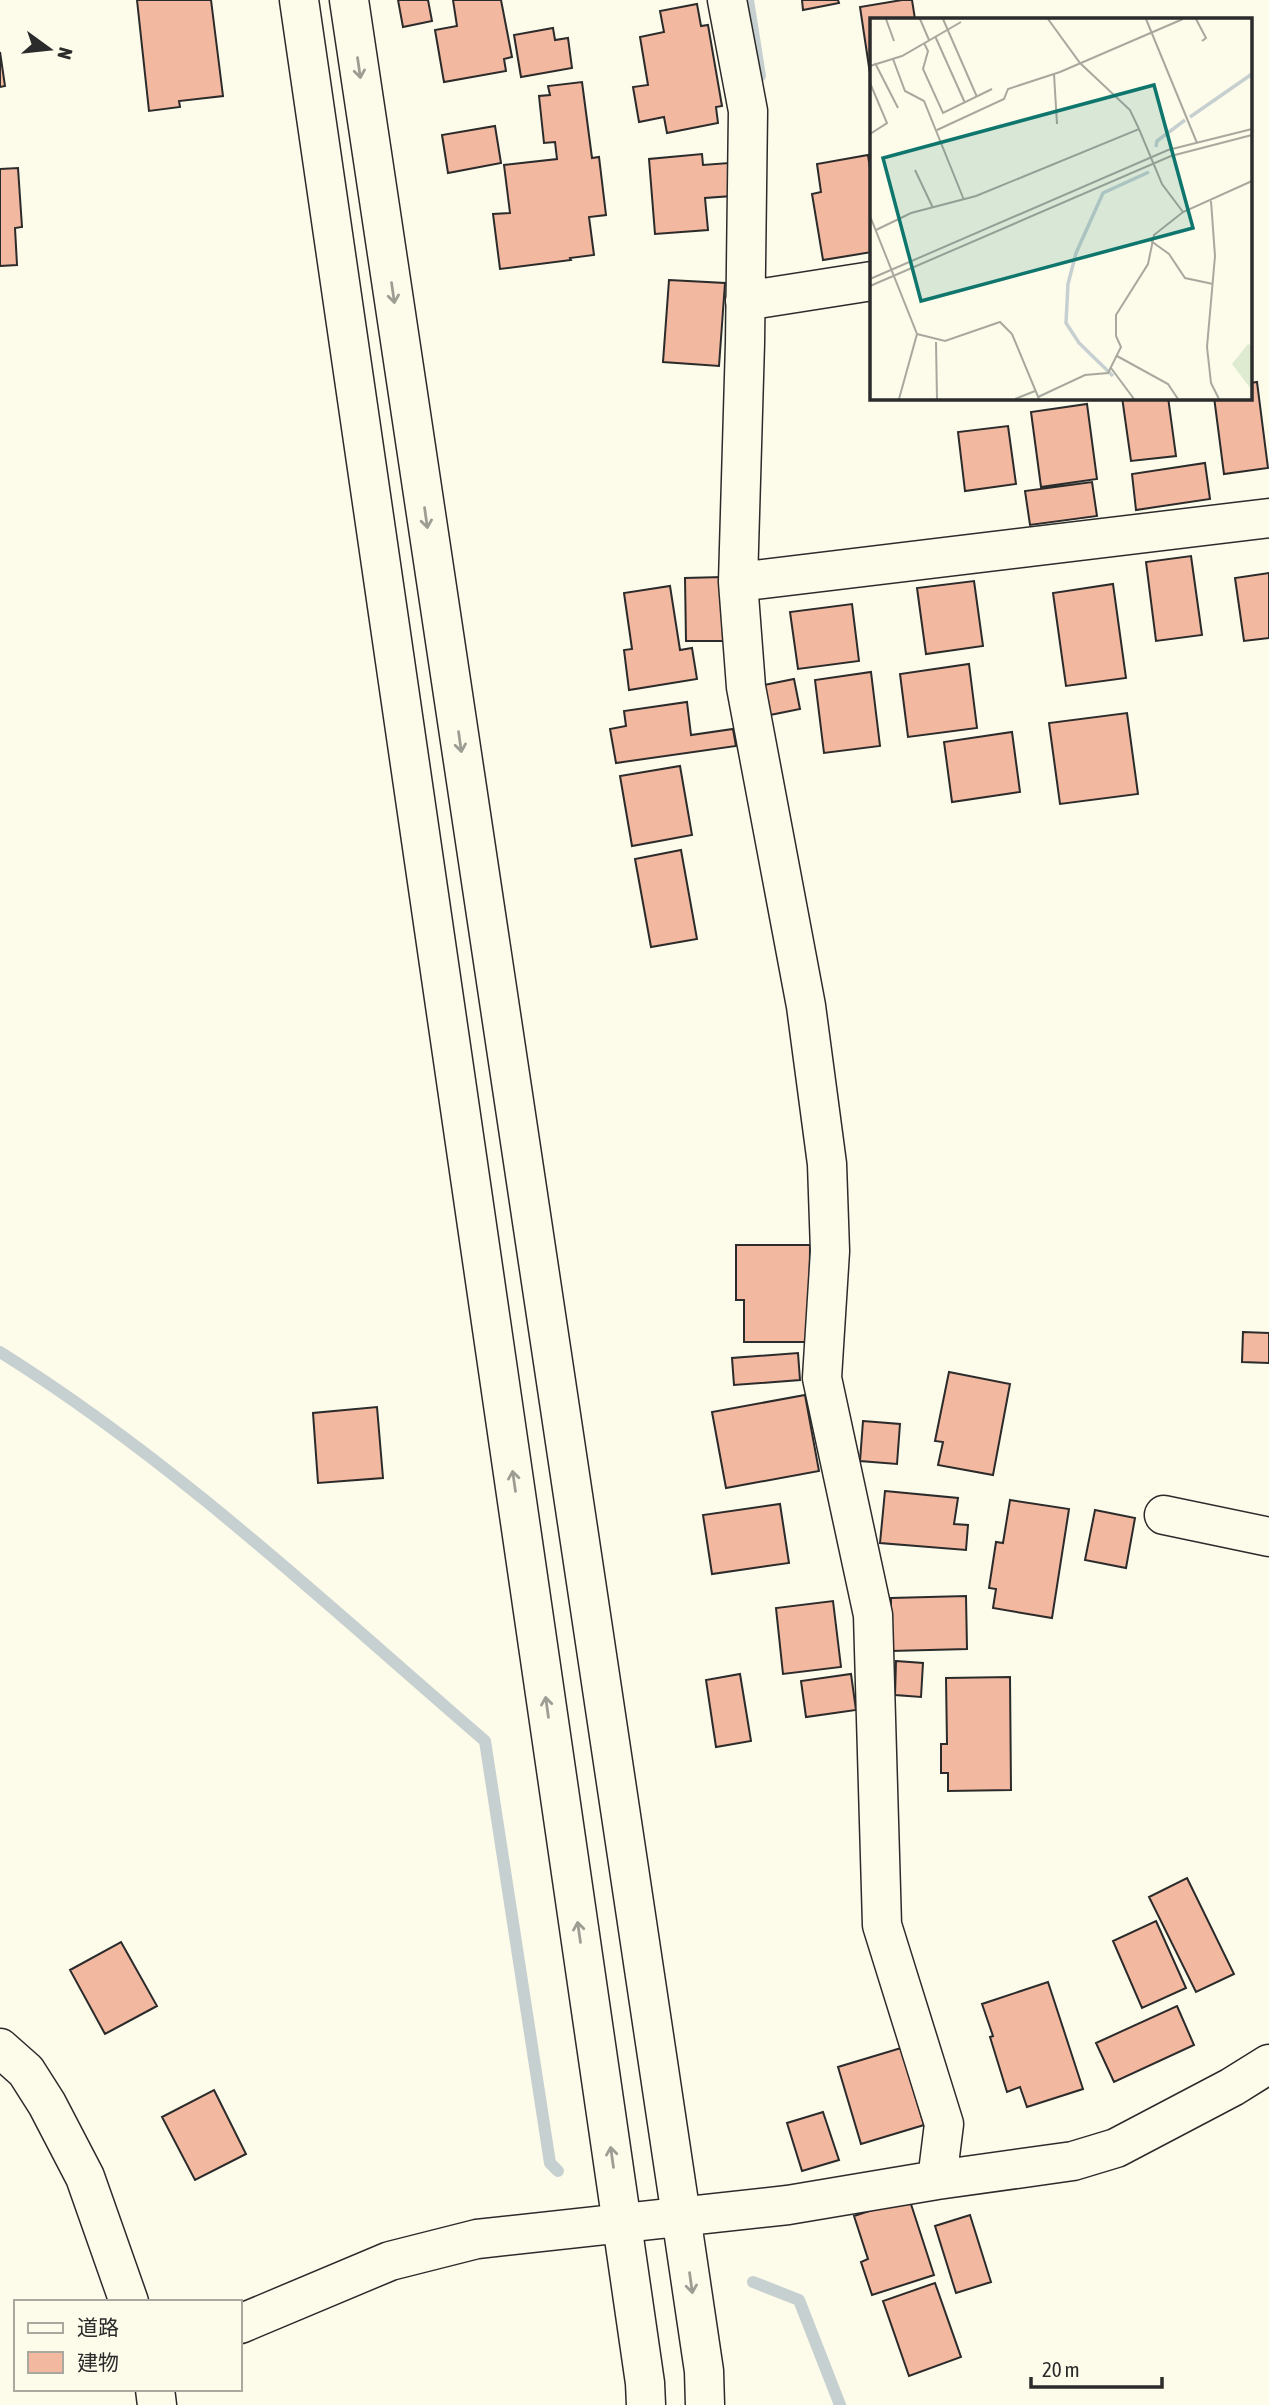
<svg xmlns="http://www.w3.org/2000/svg" width="1269" height="2405" font-family="'Asap Condensed','Noto Sans JP',sans-serif">
  <style>
    .lines { fill: none; stroke-linecap: round; stroke-linejoin: round }
    .stream { stroke: #c7d0d0; stroke-width: 12 }
    .building { fill: #f2b8a0; stroke: #2b2b2b; stroke-width: 2 }
    .minor-casing { stroke: #2b2b2b; stroke-width: 41 }
    .minor { stroke: #fdfbea; stroke-width: 38 }
    .oneway { stroke: #9e9d94 }
    .inset-river { fill: none; stroke: #c7d0d0; stroke-width: 3.5 }
    .inset-road { fill: none; stroke: #a9a89e; stroke-width: 2 }
    .view { fill: #0f766e; fill-opacity: 0.15; stroke: #0f766e; stroke-width: 3.5 }
    .inset-edge { fill: none; stroke: #2b2b2b; stroke-width: 3.5 }
  </style>
  <rect width="100%" height="100%" fill="#fdfbea"/>
  <g class="lines">
    <!-- stream -->
    <path class="stream" d="M748,0L760,76
      M0,1352C176,1462 328,1606 485,1741L550,2163L558,2171
      M753,2282L799,2300L840,2405"/>
  </g>
  <!-- building -->
  <path class="building" d="M137,0H211L223,96L179,101L180,107L149,111Z
    M398,0H428L432,21L403,27Z
    M453,0H501L512,57L504,59L506,71L444,82L435,30L457,26Z
    M802,0H838L839,3L803,10Z
    M902,0H912L915,19H872V87L860,7Z
    M697,4L701,26L708,25L722,106L716,107L718,123L667,133L664,117L639,122L633,87L648,85L640,37L664,32L660,11Z
    M553,28L555,40L568,38L572,68L521,77L514,35Z
    M0,52L5,86L0,87Z
    M582,82L592,158L599,157L606,215L589,217L594,255L570,258L571,260L500,269L493,214L510,213L504,165L557,159L555,142L544,143L539,96L550,95L548,86Z
    M495,126L501,163L448,173L442,135Z
    M702,154L703,165L729,163L732,196L705,198L708,230L655,234L649,159Z
    M868,155L872,181V252L823,260L812,194L821,192L817,164Z
    M18,168L22,227L15,228L17,265L0,266V169Z
    M669,280L725,283L719,366L663,362Z
    M1257,382L1268,468L1224,474L1214,397H1250V383Z
    M1122,397H1168L1176,456L1131,461Z
    M1087,404L1097,479L1041,487L1031,412Z
    M1008,426L1016,484L965,491L958,432Z
    M1205,463L1210,499L1136,510L1132,474Z
    M1092,482L1097,516L1030,525L1025,491Z
    M1191,556L1202,635L1156,641L1146,562Z
    M1269,573V638L1244,641L1235,578Z
    M722,577L723,641H686L685,578Z
    M974,581L983,646L926,654L917,588Z
    M1113,584L1126,678L1066,686L1053,593Z
    M670,586L680,650L692,648L697,679L629,690L624,650L632,649L624,593Z
    M852,604L859,661L798,669L790,612Z
    M969,664L977,728L908,737L900,674Z
    M871,672L880,746L824,753L815,680Z
    M794,679L800,709L770,715L764,685Z
    M687,702L691,735L733,729L736,746L616,763L610,729L626,726L624,711Z
    M1127,713L1138,794L1060,804L1049,723Z
    M1012,732L1020,792L952,802L944,742Z
    M680,766L692,835L632,846L620,776Z
    M681,850L697,939L651,947L635,859Z
    M736,1245H810L809,1342H744V1300H736Z
    M1243,1332L1269,1333V1363L1242,1362Z
    M798,1353L800,1380L734,1385L732,1358Z
    M949,1372L1010,1384L993,1475L938,1465L943,1442L935,1441Z
    M805,1395L819,1471L726,1488L712,1412Z
    M377,1407L383,1478L318,1483L313,1413Z
    M863,1421L900,1424L897,1464L860,1461Z
    M885,1491L958,1498L954,1524L968,1525L966,1550L880,1543Z
    M1010,1500L1069,1509L1052,1618L993,1608L996,1589L989,1588L996,1542L1003,1543Z
    M780,1504L789,1563L712,1574L703,1515Z
    M1095,1510L1135,1518L1126,1568L1085,1560Z
    M966,1596L967,1649L891,1651V1598Z
    M833,1601L841,1667L783,1674L776,1608Z
    M896,1661L923,1663L921,1697L895,1695Z
    M740,1674L751,1741L716,1747L706,1680Z
    M851,1674L856,1710L806,1717L801,1681Z
    M1010,1677L1011,1790L948,1791V1773H941V1744H947L946,1678Z
    M1187,1878L1234,1974L1196,1992L1149,1897Z
    M1156,1921L1186,1988L1142,2008L1113,1941Z
    M121,1942L157,2006L105,2034L70,1970Z
    M1048,1982L1083,2089L1027,2107L1020,2087L1007,2092L990,2037L993,2036L982,2004Z
    M1177,2006L1194,2045L1114,2082L1096,2043Z
    M901,2048L924,2125L861,2144L838,2067Z
    M214,2090L246,2154L195,2180L162,2117Z
    M823,2112L839,2160L802,2171L787,2123Z
    M909,2198L934,2275L872,2295L861,2262L868,2259L854,2216Z
    M970,2215L991,2282L956,2293L935,2226Z
    M935,2283L961,2357L909,2376L883,2301Z"/>
  <g class="lines">
    <!-- minor casing -->
    <g class="minor-casing">
      <path id="minor" d="M299,0L622,2224L645,2383L646,2405
        M349,0L681,2216L704,2371L705,2405
        M745,301L872,281
        M738,582L1269,518
        M1164,1515L1269,1537
        M0,2048L26,2071L47,2104L85,2177L129,2302
        M937,2180L1073,2161L1116,2148L1232,2087L1269,2064
        M240,2324L390,2261L477,2239L788,2205L937,2180L944,2124L882,1925L873,1615L822,1378L830,1251L827,1164L806,1006L746,687L738,582L745,343L748,111L727,0
        M155,2389L157,2405"/>
    </g>
    <!-- minor -->
    <use href="#minor" class="minor"/>
  </g>
  <!-- one-way arrows -->
  <defs><path id="oneway-shaft" d="M-6 0H5M1.5-3L5.5 0L1.5 3" fill="none" stroke-width="1.6" stroke-linecap="round" stroke-linejoin="round" transform="scale(1.75)"/></defs>
  <g class="oneway">
    <use href="#oneway-shaft" transform="translate(359 68) rotate(82)"/>
    <use href="#oneway-shaft" transform="translate(393 293) rotate(82)"/>
    <use href="#oneway-shaft" transform="translate(426 518) rotate(82)"/>
    <use href="#oneway-shaft" transform="translate(460 742) rotate(82)"/>
    <use href="#oneway-shaft" transform="translate(514 1481) rotate(-98)"/>
    <use href="#oneway-shaft" transform="translate(547 1707) rotate(-98)"/>
    <use href="#oneway-shaft" transform="translate(579 1932) rotate(-98)"/>
    <use href="#oneway-shaft" transform="translate(612 2157) rotate(-98)"/>
    <use href="#oneway-shaft" transform="translate(691 2283) rotate(82)"/>
  </g>
  <!-- overview -->
  <g transform="translate(870 18)">
    <rect width="382" height="382" fill="#fdfbea"/>
    <path d="M378,326L381,327V371L362,346Z" fill="#deebd1"/>
    <path class="inset-river" d="M320,99L382,56M286,129L287,123L315,102M243,358L209,325L196,305L198,266L206,235L233,175L279,154"/>
    <path class="inset-road" d="M16,1L24,23M50,1L59,22M73,1L107,79M178,1L210,45L260,92L269,111M276,1L327,125M326,1L336,20L332,23M65,18L95,85M54,25L58,33L53,51L73,95L122,71M23,41L35,73L54,83L94,182M5,45L28,90M0,48L32,38L91,4M184,56L187,106M0,65L17,105L0,116M67,112L134,81L138,71L190,54L313,1M45,152L63,190M341,183L345,238L337,329L341,365L349,381M0,198L47,316L29,381M6,212L41,195L106,178L269,111L292,166L313,194M281,223L299,236L315,260L343,266M0,261L298,132L382,111M0,268L301,138L382,117M47,316L75,323L130,304L142,316L169,381M66,324L67,381M247,338L298,366L308,381M241,350L264,381M168,379L215,357L238,355L251,329L246,318V297L278,246L284,217L313,194L382,163M145,381L165,373"/>
    <path class="view" d="M284,67L323,210L51,283L13,140Z"/>
    <rect width="382" height="382" class="inset-edge"/>
  </g>
  <!-- legend -->
  <rect x="14" y="2300" width="228" height="91" fill="#fdfbea" stroke="#a9a89e" stroke-width="2"/>
  <rect x="28" y="2323" width="35" height="10" fill="#fdfbea" stroke="#a9a89e" stroke-width="2"/>
  <text x="77" y="2335" font-size="21" fill="#2b2b2b">道路</text>
  <rect x="28" y="2352" width="35" height="21" fill="#f2b8a0" stroke="#a9a89e" stroke-width="2"/>
  <text x="77" y="2370" font-size="21" fill="#2b2b2b">建物</text>
  <!-- north arrow -->
  <g transform="translate(49 49) rotate(105)" stroke="#fdfbea" stroke-width="5" paint-order="stroke">
  <path d="M0-5L12 26L0 18L-12 26Z" fill="#2b2b2b"/>
  <text y="-10" font-size="19" font-weight="bold" text-anchor="middle" fill="#2b2b2b">N</text>
  </g>
  <!-- scale -->
  <path d="M1031 2377v10h131v-10" fill="none" stroke="#2b2b2b" stroke-width="3.5"/>
  <text x="1042" y="2377" font-size="21" fill="#2b2b2b" stroke="#fdfbea" stroke-width="5" paint-order="stroke">20 m</text>
</svg>
